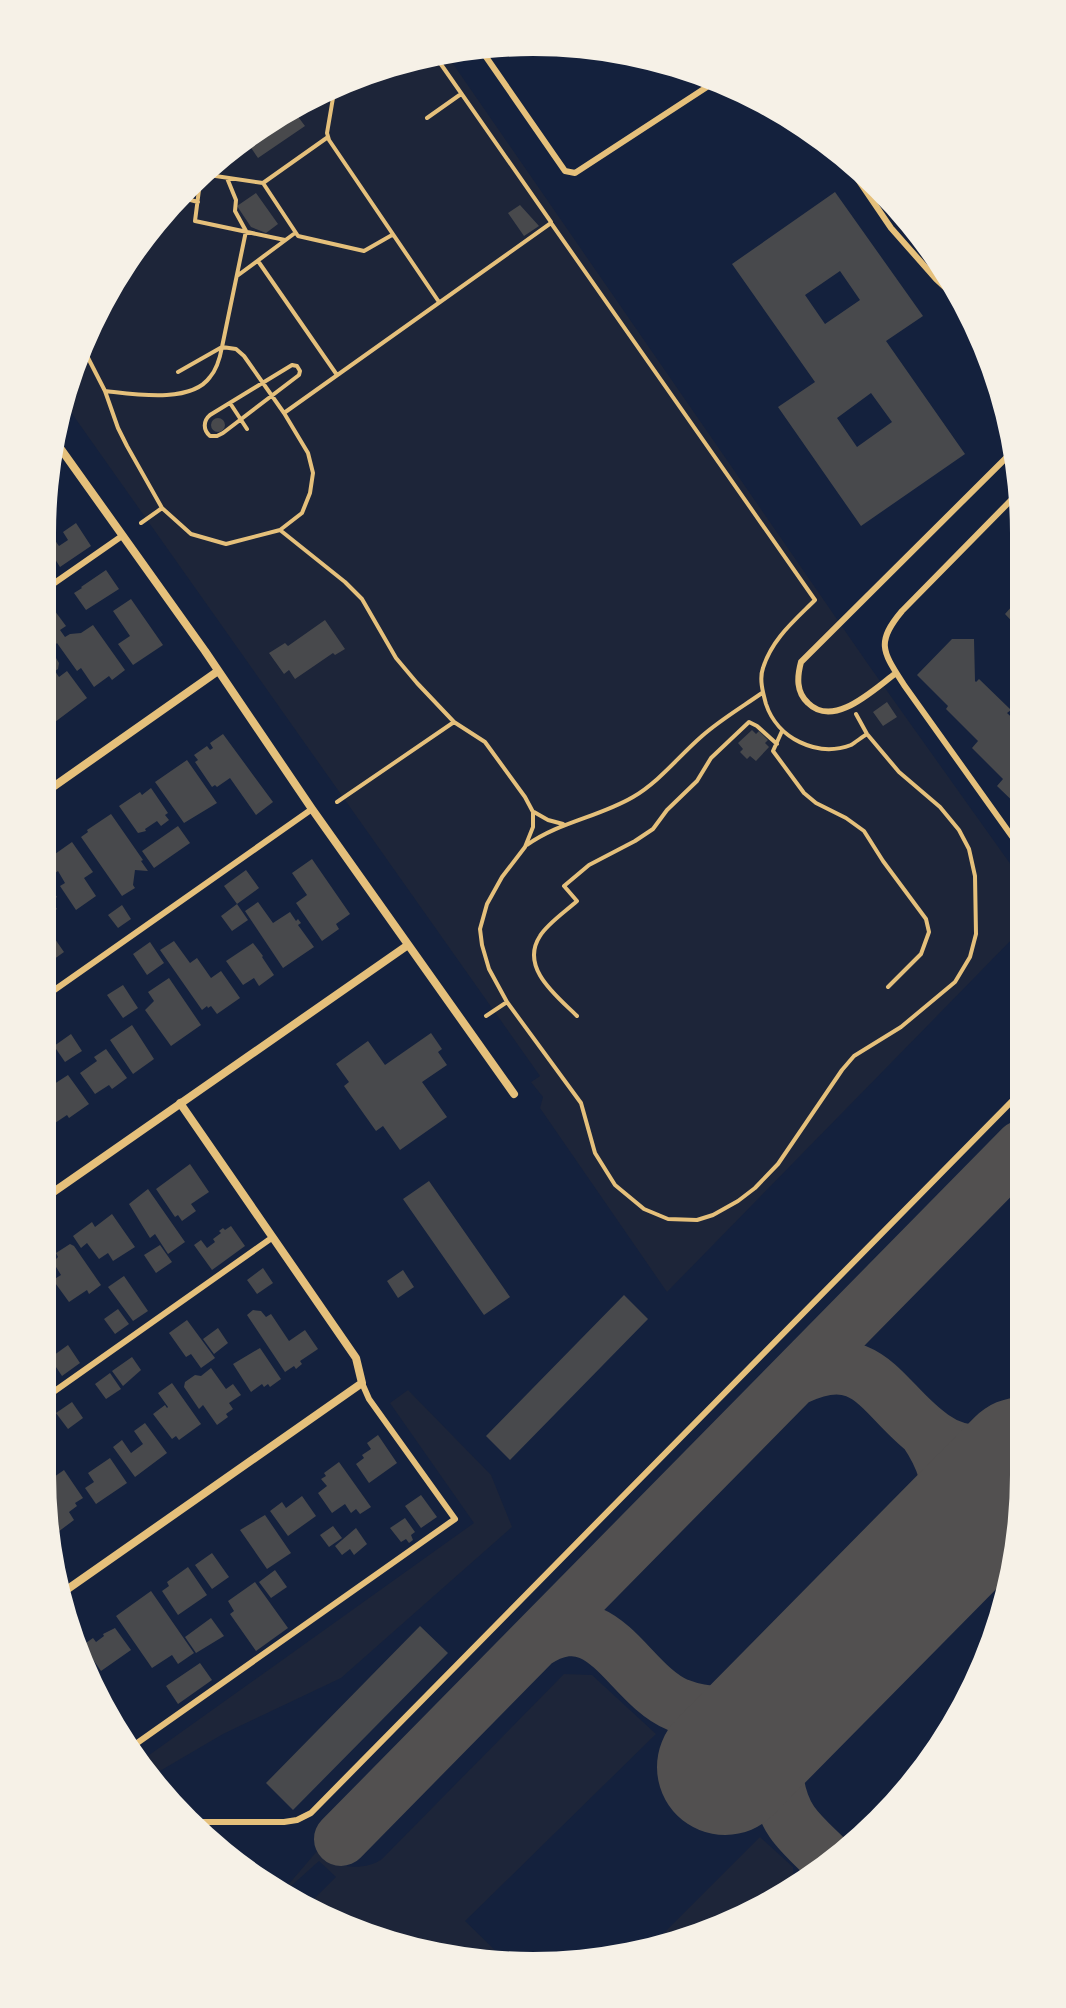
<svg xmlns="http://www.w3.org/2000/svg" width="1066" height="2008" font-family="'Exo 2',sans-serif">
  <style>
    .green { fill: #1d2539 }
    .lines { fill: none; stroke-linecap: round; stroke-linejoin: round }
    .taxiway { stroke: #525050; stroke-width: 54 }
    .runway { stroke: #525050; stroke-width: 136 }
    .building { fill: #48494c; fill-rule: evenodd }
    .path { stroke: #e5c07b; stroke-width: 4 }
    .service { stroke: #e5c07b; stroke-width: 6 }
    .minor { stroke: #e5c07b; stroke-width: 8 }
  </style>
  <rect width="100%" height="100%" fill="#14213d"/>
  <!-- green -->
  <path class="green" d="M449,58L870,667L1021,879V930L667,1292L540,1108L543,1097L531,1082L540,1076L68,408L93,315L210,164L376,68Z
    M408,1390L491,1475L512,1527L341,1678L223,1734L148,1778L138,1763L474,1523L390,1403Z
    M564,1674L592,1675L656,1734L465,1921L504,1959L406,1949L308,1905L336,1877L319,1861L290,1887L288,1885L318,1850C323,1854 329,1861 335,1863C349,1869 370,1868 382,1859Z
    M760,1837L793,1867V1881L721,1928L653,1944Z"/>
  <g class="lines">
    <!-- taxiway -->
    <path class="taxiway" d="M797,1378C870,1343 883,1403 933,1437C959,1456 993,1455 1023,1446
      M915,1575C948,1520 964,1489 925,1431
      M915,1575C948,1551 972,1535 1014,1542
      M535,1642C604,1597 626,1683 678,1705C719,1721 754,1711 793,1698
      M778,1713C771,1744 773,1795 792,1822C801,1835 815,1847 826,1858
      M341,1839L1022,1147"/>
    <!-- runway -->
    <path class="runway" d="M725,1767L1023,1465"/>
  </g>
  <!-- building -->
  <path class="building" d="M296,114L305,126L258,158L247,142Z
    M835,192L923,316L886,341L965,454L861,526L778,407L815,382L732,264ZM840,271L860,300L825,324L805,295ZM871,393L892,422L857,447L837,418Z
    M256,193L278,224L266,233L251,227L237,206Z
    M520,205L539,226L524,236L508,213Z
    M211 425a7 7 0 1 1 14 0a7 7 0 1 1-14 0Z
    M76,523L91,546L60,567L46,545L54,539L59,546L68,540L63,532Z
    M106,570L119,589L86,610L74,593L82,588L81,587Z
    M1020,591V630L1005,614L1013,605L1010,602Z
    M131,599L163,645L133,665L118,644L130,636L113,611Z
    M49,603L66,626L60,630L65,637L70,634L81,633L93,625L125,670L112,680L109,676L94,687L81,668L77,671L57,643L55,645L43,628V607Z
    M325,620L345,649L335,655L333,653L295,679L289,670L284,674L269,653L285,643L288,646Z
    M952,639H974L975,681L976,682L979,679L1011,710L1007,713L1021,726V809L997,786L1003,779L972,748L978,741L946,709L948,706L917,675Z
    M49,657L56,658L59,663L58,669L55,671L59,677L67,671L87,698L55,722L43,704V667L44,660Z
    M887,702L897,717L883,726L873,712Z
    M752,730L756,734L759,731L768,740L765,743L769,747L756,761L750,756L747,759L740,752L743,749L738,743Z
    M223,734L273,802L256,815L230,778L217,787L215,785L212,787L195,762L198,760L194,755L207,746L210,750L213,748L210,743Z
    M187,760L217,803L184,823L155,782Z
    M151,788L168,813L165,815L169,820L161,826L157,821L145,829L146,831L138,833L119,806L140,792L142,795Z
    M111,814L143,860L141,861L148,871L135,870L133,885L135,888L122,896L81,837L88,832L87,830Z
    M178,826L190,843L154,868L142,851Z
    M72,842L93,872L84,878L96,896L76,910L60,886L65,883L58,871L55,873L47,863L56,857L55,854Z
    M312,859L350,914L336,924L339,929L322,941L296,903L307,895L292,873Z
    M246,870L259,888L237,904L224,886Z
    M43,877L57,897L51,901L57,909L43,919Z
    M258,902L273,923L290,912L296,921L298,919L301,923L298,925L314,947L283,968L245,911Z
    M237,904L248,920L232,931L221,916Z
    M122,905L131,919L118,928L108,915Z
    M48,929L64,952L50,962L46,957L43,960V933Z
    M174,941L190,963L197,958L211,978L221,971L240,998L217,1014L211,1006L208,1008L207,1006L202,1010L160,950Z
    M150,942L164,963L147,975L133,954Z
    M253,943L263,956L262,957L274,975L259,986L254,978L243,985L226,961Z
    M169,978L201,1025L171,1046L145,1010L154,1001L148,992Z
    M123,985L138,1008L123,1018L107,995Z
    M132,1025L154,1059L133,1074L110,1040Z
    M431,1033L442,1049L438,1052L447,1065L422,1082L447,1117L400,1150L383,1126L376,1131L344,1086L349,1082L336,1064L368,1041L385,1065Z
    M71,1034L82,1051L65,1062L54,1046Z
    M106,1049L127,1078L112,1089L109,1085L95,1094L80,1073L97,1061L94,1057Z
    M68,1075L89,1104L69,1118L67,1115L55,1123L42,1105V1080L48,1088Z
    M190,1164L209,1192L191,1204L196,1211L182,1221L178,1215L175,1217L156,1189Z
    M429,1181L510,1297L484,1315L403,1199Z
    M148,1189L185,1242L168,1254L155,1234L150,1238L129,1204Z
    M112,1214L135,1247L113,1261L108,1253L99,1259L87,1243L81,1248L73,1236L92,1222L95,1227Z
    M231,1226L245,1246L212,1270L194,1245L201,1240L207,1248L215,1242L213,1239L221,1233L219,1231L223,1228L225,1230Z
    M70,1244L74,1246L101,1285L89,1294L87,1290L69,1302L53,1280L61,1275L53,1262L58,1257L56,1253Z
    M160,1245L172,1262L156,1273L144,1255Z
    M263,1268L273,1283L257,1294L247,1280Z
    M403,1270L414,1287L398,1298L387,1281Z
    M42,1276L56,1296L42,1306Z
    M124,1276L148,1311L133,1321L108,1287Z
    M624,1295L648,1319L510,1460L486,1436Z
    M118,1309L129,1324L115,1334L104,1319Z
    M253,1310L261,1311L266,1317L271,1314L289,1341L305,1330L318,1349L300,1361L302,1364L296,1369L294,1366L285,1372L247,1315Z
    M187,1320L215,1358L201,1368L191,1354L186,1357L169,1333Z
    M218,1328L228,1343L214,1354L203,1339Z
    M68,1345L80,1363L62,1376L50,1358Z
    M260,1348L281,1379L270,1387L268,1384L264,1387L262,1384L251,1392L233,1364Z
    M132,1357L141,1370L123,1386L112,1371Z
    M44,1358L55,1373L42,1382V1360Z
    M211,1368L226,1389L233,1384L241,1395L229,1403L233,1409L226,1414L228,1417L217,1425L203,1405L199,1409L184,1387L185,1382L195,1375L201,1376Z
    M110,1373L121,1389L106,1399L95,1384Z
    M172,1383L201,1424L179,1440L176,1436L172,1439L153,1414L165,1405L167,1408L168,1407L158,1393Z
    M72,1402L83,1418L68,1429L56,1413Z
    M145,1423L167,1453L135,1477L113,1447L122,1440L131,1453L143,1444L134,1431Z
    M378,1435L397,1463L369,1483L356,1464L364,1458L362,1455L371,1449L367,1443Z
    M110,1458L127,1483L96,1504L85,1488L94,1482L88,1473Z
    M339,1462L371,1507L360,1514L356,1509L351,1513L345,1504L332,1513L318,1493L327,1486L321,1479L326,1476L324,1473Z
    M42,1467L51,1479L64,1470L83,1498L75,1503L77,1506L69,1512L74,1520L58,1532L49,1520Z
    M421,1495L437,1517L421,1528L405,1506Z
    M302,1496L316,1516L288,1536L270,1511L282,1502L286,1508Z
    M265,1515L291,1553L267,1569L240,1530Z
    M405,1518L415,1532L411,1535L413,1540L409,1543L406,1539L401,1542L390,1528Z
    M333,1526L342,1538L329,1547L320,1535Z
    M356,1528L367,1544L354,1555L350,1549L342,1555L335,1546Z
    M212,1553L229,1577L212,1589L195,1565Z
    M188,1567L207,1595L178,1615L162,1591L169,1586L167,1582Z
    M275,1570L287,1587L271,1598L259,1582Z
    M255,1582L288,1628L256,1651L230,1614L234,1611L228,1601Z
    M151,1591L194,1653L178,1664L172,1655L152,1668L116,1616Z
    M211,1618L224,1636L196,1653L185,1637Z
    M420,1626L448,1653L293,1810L266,1783Z
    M115,1628L131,1650L101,1671L83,1645L93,1638L96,1642L104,1636L103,1634Z
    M200,1663L212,1680L178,1704L166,1686Z"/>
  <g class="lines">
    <!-- path -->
    <path class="path" d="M438,60L551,222
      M334,92L327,133L329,140L439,302
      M427,118L461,94
      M201,174L195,221L285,240
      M202,174L263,183L298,236L364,251L392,235
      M263,183L328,137
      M183,198L198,202
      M258,261L337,375
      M237,276L295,233
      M84,350L105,391L118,428L127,446L162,508L191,534L226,544L280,530L302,513L310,493L313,473L308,453L284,413L551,223L815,600C794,621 772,639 763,668C759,679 763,693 766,704C777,738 817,758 851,745C856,742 862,737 867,734
      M292,365L297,366L300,371L299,375L223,433L217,436H210C203,430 203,421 210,415Z
      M178,372L222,347L246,231L235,211L236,200L227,178
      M105,391C133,394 191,404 210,377C217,369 220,358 222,347L236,349L244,356L284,413
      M230,403L247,429
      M141,523L162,508
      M280,530L345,582L362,599L396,658L417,683L454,722L485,742L525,797L533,812V827L525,847L502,877L487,904L480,929L482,945L489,969L507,1002L581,1103L595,1153L615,1185L644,1209L668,1219L697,1220L713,1215L738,1201L755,1188L778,1164L842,1070L854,1056L901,1027L955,982L970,957L976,934L975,876L969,849L959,830L940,807L899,772L867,734L856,714
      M782,731L773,751L804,793L816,803L846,818L864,831L883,861L926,919L929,932L921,954L888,987
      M337,802L454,722
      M534,812L548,820L563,824
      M527,845C559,822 599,817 633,797C660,781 678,757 702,736C720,720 742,707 762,693
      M486,1016L507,1002
      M577,1016C558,997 519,968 540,936C547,924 566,911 577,901L564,886L589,865L635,841L653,829L667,810L697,781L711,758L749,722L757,726L777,744"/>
    <!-- service -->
    <path class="service" d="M484,54L565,171L575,173L713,83
      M840,153L891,228L936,279L963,304
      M1020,491L902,611C875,643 883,652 904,685L1021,849
      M43,591L122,536
      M896,673C874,689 834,729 808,703C796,692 797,677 801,662L1015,449
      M43,998L312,809
      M42,1400L273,1237
      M130,1748L455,1519L369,1399L362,1383
      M194,1822H284L297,1820L311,1813L1022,1091"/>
    <!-- minor -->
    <path class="minor" d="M58,445L205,651L312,809L514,1094
      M43,794L218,671
      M42,1200L408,945
      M62,1593L362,1383L356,1358L180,1103"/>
  </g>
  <!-- crop -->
  <path d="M0 0H1066V2008H0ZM533 56H533A477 477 0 0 1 1010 533V1475A477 477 0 0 1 533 1952H533A477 477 0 0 1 56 1475V533A477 477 0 0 1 533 56Z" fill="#f6f1e7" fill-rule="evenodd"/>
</svg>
